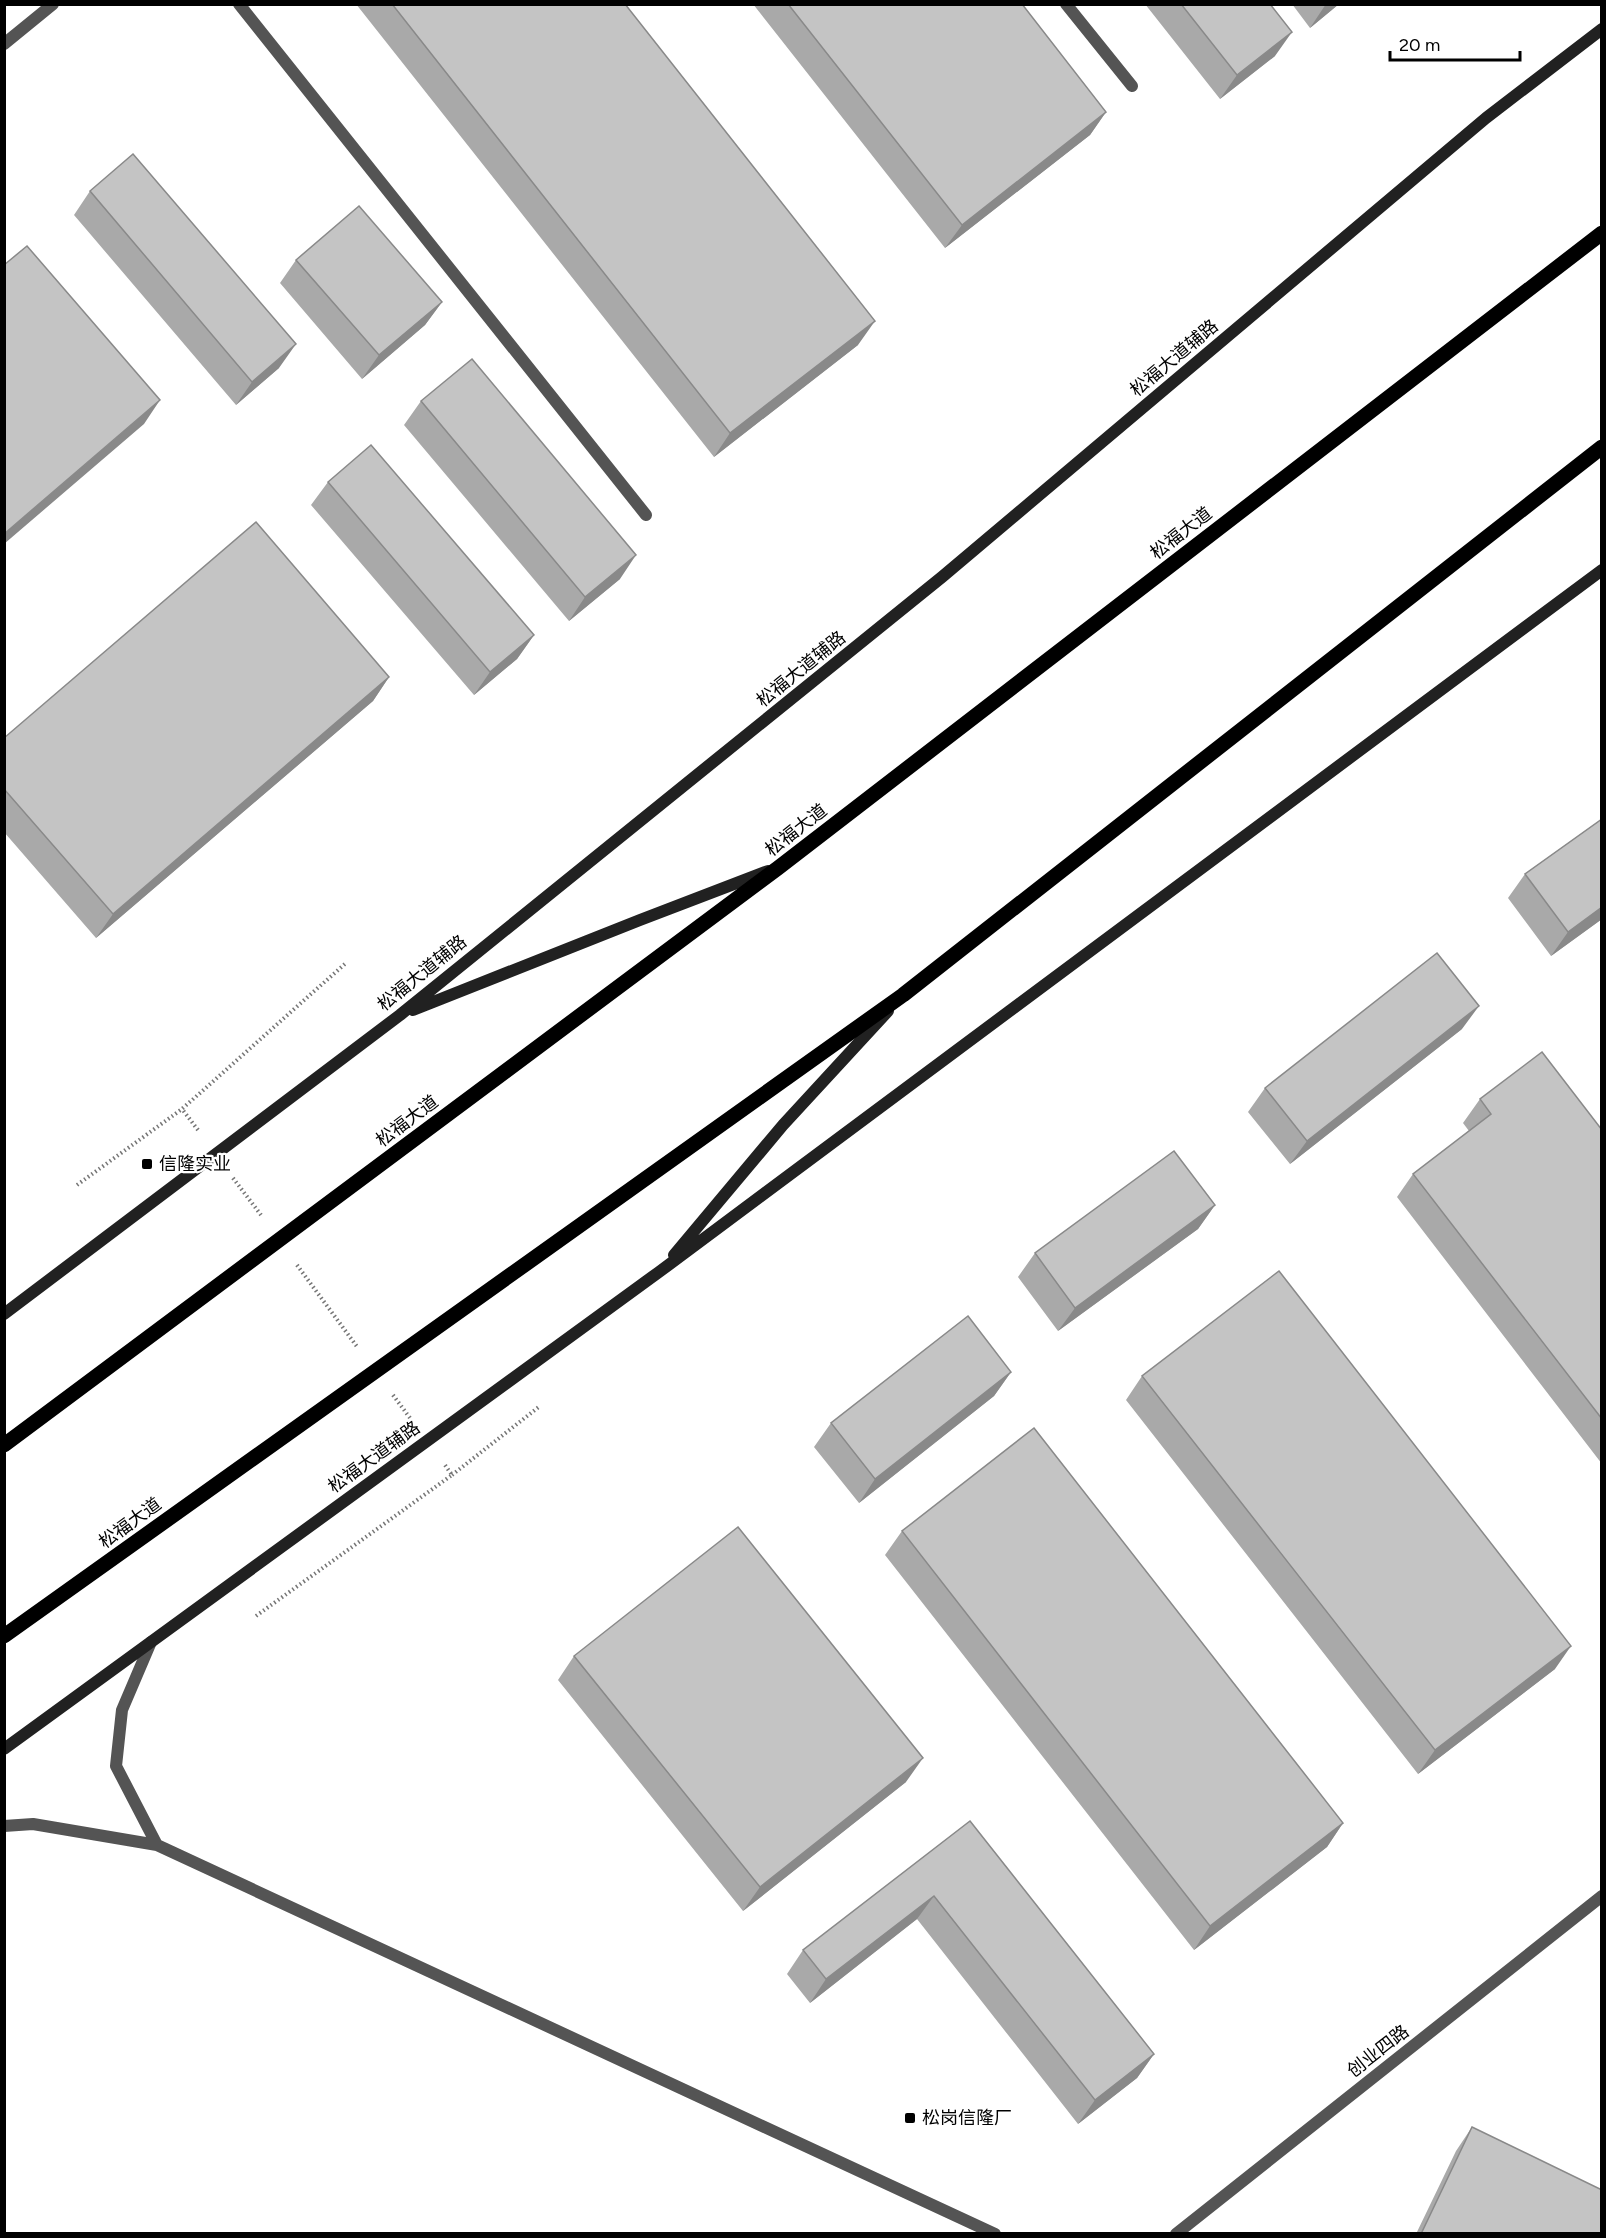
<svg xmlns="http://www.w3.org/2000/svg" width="1606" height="2238" font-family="Figtree,'Noto Sans SC',sans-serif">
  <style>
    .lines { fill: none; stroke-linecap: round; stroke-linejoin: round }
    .path { stroke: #767676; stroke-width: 4; stroke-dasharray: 1.5 3; stroke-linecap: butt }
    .lane { stroke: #545454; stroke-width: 12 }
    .street { stroke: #545454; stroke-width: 12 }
    .secondary { stroke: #212121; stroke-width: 12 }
    .primary { stroke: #000; stroke-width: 15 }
    .wall { fill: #a9a9a9 }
    .shaded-wall { fill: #898989 }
    .building { fill: #c4c4c4; stroke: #898989; stroke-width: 1.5 }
    .poi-dot { fill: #000; stroke: #fff; stroke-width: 2 }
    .labels { text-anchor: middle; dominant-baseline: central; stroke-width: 4.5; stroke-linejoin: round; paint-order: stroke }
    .street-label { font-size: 18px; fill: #000; stroke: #fff }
    .poi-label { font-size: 18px; fill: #000; stroke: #fff; text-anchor: start }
  </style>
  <rect width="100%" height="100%" fill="#fff"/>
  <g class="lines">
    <!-- path -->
    <path class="path" d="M198,1130L182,1109L347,962
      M233,1178L261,1215
      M77,1185L182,1109
      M297,1265L358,1348
      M393,1395L410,1418
      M452,1475L540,1406
      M256,1616L452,1475L445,1465"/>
    <!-- lane -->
    <path class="lane" d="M239,4L646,515
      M1066,4L1132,86"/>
    <!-- street -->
    <path class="street" d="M4,44L53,4
      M151,1642L122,1710L116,1766L157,1845
      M4,1826L33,1824L157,1845L995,2234
      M1176,2234L1602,1896"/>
    <!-- secondary -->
    <path class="secondary" d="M413,1010L640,920L768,871
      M674,1255L783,1125L888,1011
      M4,1314L400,1015L942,577L1486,118L1602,29
      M4,1749L659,1272L1602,570"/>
    <!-- primary -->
    <path class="primary" d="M4,1445L778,868L1602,233
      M4,1636L903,995L1602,447"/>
  </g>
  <!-- wall -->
  <path class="wall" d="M356,4H625L858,345L714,457Z
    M753,4H1022L1106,112L1090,135L945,248Z
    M1145,4H1270L1275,56L1220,99Z
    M1292,4H1339L1310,28Z
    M90,191L279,368L236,405L74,215Z
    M296,260L442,302L425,325L362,379L280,283Z
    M421,401L620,579L569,621L404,425Z
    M328,482L534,635L517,659L474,695L311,505Z
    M389,677L373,701L96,938L4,832V738Z
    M1602,819V919L1551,956L1508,898L1525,874Z
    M1462,1029L1290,1164L1248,1112L1265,1088Z
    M1480,1099L1602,1130V1464L1397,1197L1413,1174L1469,1131L1463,1123Z
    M1215,1205L1198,1229L1058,1331L1018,1277L1035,1253Z
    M1011,1372L994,1396L859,1503L814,1447L831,1423Z
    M1142,1376L1555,1669L1418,1774L1126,1400Z
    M902,1531L1343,1823L1327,1847L1194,1950L885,1555Z
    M574,1656L906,1782L743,1911L558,1680Z
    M970,1821L1154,2054L1137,2078L1078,2124L917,1919L810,2003L787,1974L803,1950Z
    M1472,2127L1602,2234H1416L1456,2151Z"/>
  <!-- shaded-wall -->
  <path class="shaded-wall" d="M1326,4H1339L1310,28Z
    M1292,32L1275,56L1220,99L1237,75Z
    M1106,112L1090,135L945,248L962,225Z
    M442,302L425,325L362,379L379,355Z
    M875,321L858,345L714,457L730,433Z
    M296,344L279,368L236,405L252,382Z
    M160,400L144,424L4,544V534Z
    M636,555L620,579L569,621L585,597Z
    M534,635L517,659L474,695L490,672Z
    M389,677L373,701L96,938L113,914Z
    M1602,907V919L1551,956L1568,932Z
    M1479,1006L1462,1029L1290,1164L1307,1141Z
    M1215,1205L1198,1229L1058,1331L1075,1308Z
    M1011,1372L994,1396L859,1503L875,1479Z
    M1571,1646L1555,1669L1418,1774L1435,1750Z
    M923,1758L906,1782L743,1911L760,1887Z
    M1343,1823L1327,1847L1194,1950L1210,1926Z
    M934,1896L917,1919L810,2003L826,1979Z
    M1154,2054L1137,2078L1078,2124L1095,2100Z"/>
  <!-- building -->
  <path class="building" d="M392,4H625L875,321L730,433Z
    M788,4H1022L1106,112L962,225Z
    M1181,4H1270L1292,32L1237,75Z
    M133,154L296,344L252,382L90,191Z
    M359,206L442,302L379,355L296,260Z
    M27,246L160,400L4,534V265Z
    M472,359L636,555L585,597L421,401Z
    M371,445L534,635L490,672L328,482Z
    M256,522L389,677L113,914L4,789V738Z
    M1602,819V907L1568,932L1525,874Z
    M1437,953L1479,1006L1307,1141L1265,1088Z
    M1542,1052L1602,1130V1419L1413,1174L1491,1114L1480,1099Z
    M1174,1151L1215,1205L1075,1308L1035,1253Z
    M1279,1271L1571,1646L1435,1750L1142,1376Z
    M968,1316L1011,1372L875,1479L831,1423Z
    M1034,1428L1343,1823L1210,1926L902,1531Z
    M738,1527L923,1758L760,1887L574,1656Z
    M970,1821L1154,2054L1095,2100L934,1896L826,1979L803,1950Z
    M1472,2127L1602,2190V2234H1421Z"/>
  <!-- markers -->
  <g class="poi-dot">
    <rect x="141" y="1158" width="12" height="12" rx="3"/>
    <rect x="904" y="2112" width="12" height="12" rx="3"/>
  </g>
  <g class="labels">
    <!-- street labels -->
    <g class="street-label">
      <text transform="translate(1174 358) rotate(-40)">松福大道辅路</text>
      <text transform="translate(1181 533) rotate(-38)">松福大道</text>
      <text transform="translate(801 669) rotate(-39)">松福大道辅路</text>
      <text transform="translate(796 830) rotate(-38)">松福大道</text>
      <text transform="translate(422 973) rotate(-39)">松福大道辅路</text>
      <text transform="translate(407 1121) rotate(-37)">松福大道</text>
      <text transform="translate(374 1457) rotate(-36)">松福大道辅路</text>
      <text transform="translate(130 1523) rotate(-36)">松福大道</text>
      <text transform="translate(1378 2051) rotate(-38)">创业四路</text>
    </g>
    <!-- poi labels -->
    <g class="poi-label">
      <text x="159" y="1164">信隆实业</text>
      <text x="922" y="2118">松岗信隆厂</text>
    </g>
  </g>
  <!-- border -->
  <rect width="1606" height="2238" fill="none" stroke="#000000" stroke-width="12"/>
  <!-- scale -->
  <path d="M1390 51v9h130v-9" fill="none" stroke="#000000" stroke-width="3"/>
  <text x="1399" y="51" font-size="18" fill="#000000" stroke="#ffffff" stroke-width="4.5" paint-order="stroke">20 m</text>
</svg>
